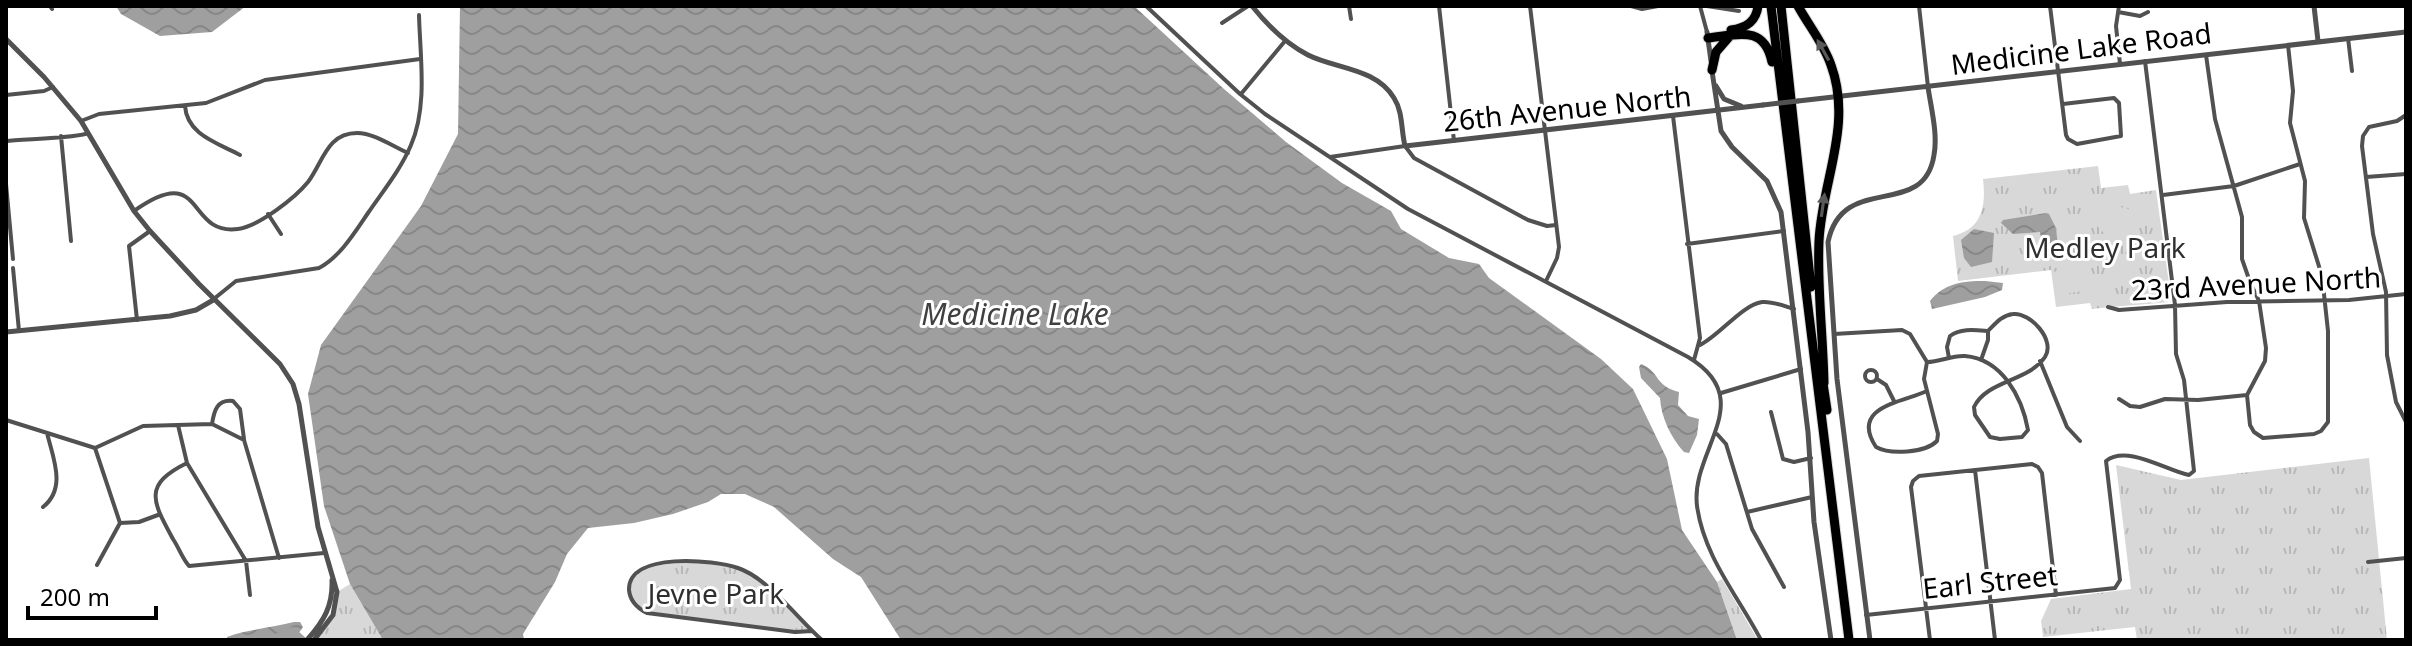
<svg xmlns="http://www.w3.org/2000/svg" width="2412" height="646" font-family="'Noto Sans',sans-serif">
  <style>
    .park { fill: url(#park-tufts) }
    .garden { fill: #d8d8d8 }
    .water { fill: url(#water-waves) }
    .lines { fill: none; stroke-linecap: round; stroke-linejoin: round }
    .river { stroke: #9f9f9f; stroke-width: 8 }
    .motorway-casing { stroke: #dbdbdb; stroke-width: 11 }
    .minor { stroke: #515151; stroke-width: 4 }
    .tertiary { stroke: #515151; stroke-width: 5 }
    .motorway { stroke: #000; stroke-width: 9 }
    .tertiary-bridge { stroke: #515151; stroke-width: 5 }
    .oneway { fill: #595959 }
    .labels { text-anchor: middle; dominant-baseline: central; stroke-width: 6; stroke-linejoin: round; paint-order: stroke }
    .street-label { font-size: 28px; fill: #000; stroke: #fff }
    .park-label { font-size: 28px; fill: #2f2f2f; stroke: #fff }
    .water-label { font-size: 30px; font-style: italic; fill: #404040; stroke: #fff }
  </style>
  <defs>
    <pattern id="park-tufts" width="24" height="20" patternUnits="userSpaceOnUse" patternTransform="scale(2)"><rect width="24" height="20" fill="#d8d8d8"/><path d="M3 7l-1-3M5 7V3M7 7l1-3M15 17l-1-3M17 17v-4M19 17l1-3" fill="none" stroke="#b8b8b8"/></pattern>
    <pattern id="water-waves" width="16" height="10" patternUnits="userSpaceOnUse" patternTransform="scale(2)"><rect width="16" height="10" fill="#9f9f9f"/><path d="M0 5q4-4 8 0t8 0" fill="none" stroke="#878787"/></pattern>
  </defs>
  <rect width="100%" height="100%" fill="#fff"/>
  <!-- park -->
  <path class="park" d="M2098,166L2101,188L2128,185L2130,194L2156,190L2171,298L2168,302C2141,305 2116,306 2092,309L2090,303L2056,307L2051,270L1958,281L1953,236C1983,229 1986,205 1983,179Z
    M2369,458L2387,640H2137L2135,627L2043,637L2041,621L2051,599L2131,589L2116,465L2181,480Z
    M662,562C687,563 716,560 739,569C767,580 791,610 812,631L803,632L647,613L631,599C629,572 639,570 662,562Z
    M1722,579L1758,640H1737L1717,582Z
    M350,584L383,640H314L328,625L337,592Z"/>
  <!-- garden -->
  <path class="garden" d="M2112,206L2126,208L2137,215L2115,240L2112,241L2087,216Z
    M2082,268L2084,291L2056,295L2052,272Z"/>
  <!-- water -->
  <path class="water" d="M116,6H246L212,32L160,36L121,14Z
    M460,6H1134L1224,89L1286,142L1342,183L1391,211L1401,229L1449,258L1479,264L1489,278L1601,359L1633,389L1667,459L1682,530L1717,582L1737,640H901L861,577L833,559L774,507L745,494H721L708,502L673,514L634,523L588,528L567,554L555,582L523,634L524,640H383L350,584L324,506L308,394L321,345L421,206L458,134Z
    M2046,213L2049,214L2056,228L2058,247L2047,252L2042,246L2040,232L2013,234L2001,223L2003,220Z
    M1974,229L1994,233L1992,262L1971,267L1964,258L1961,240Z
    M1985,281L2003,283L2002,290L1985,297L1932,309L1930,301C1944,283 1963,281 1985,281Z
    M1641,364C1660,371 1654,386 1679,392L1678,405L1688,416L1699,419L1697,435L1689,453L1684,452C1671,438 1661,417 1660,398L1641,378L1639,367Z
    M294,622H300L303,627L294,640H227V637C249,629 271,628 294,622Z"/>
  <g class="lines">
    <!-- river -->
    <path class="river" d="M271,640L292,631L302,640"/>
    <!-- motorway casing -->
    <g class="motorway-casing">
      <path id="motorway" d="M1771,6L1849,640
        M1781,6L1811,287
        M1798,6C1809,26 1824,44 1831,65C1853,125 1822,181 1819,241C1817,288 1823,336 1824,383
        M1731,30C1746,28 1756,22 1758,6
        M1708,38C1737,35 1764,24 1772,62
        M1712,70L1716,52L1729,37
        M1822,377L1827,410"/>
    </g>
    <!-- minor -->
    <path class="minor" d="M50,6L52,9
      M1146,6L1240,94L1265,114L1408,209L1688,357C1760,400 1690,450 1697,506C1704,557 1738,596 1761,640
      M1349,6L1351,19
      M1439,6L1454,141
      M1530,6L1559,247L1557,258L1546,281
      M1631,6L1642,9L1658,6
      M1700,6L1707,32
      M1707,6L1739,11
      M1919,6L1928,87
      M2050,6L2066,135L2068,139L2077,144L2121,136L2119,103L2114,98L2063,104
      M2119,6L2116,26L2120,64
      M2118,12L2140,16L2148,12
      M1222,23L1248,6
      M2348,38L2352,71
      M2206,55L2215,119L2242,217V259L2250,282L2259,301L2266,348L2265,361L2247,395L2250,425L2254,432L2263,438L2314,434L2321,431L2328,422V331L2322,276L2304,218L2305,181L2290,123L2293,91L2288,45
      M1241,94L1285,41
      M6,95L44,91L53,87
      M185,106C187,135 218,143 240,155
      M2406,115L2397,121L2369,127L2363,136L2362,146L2373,234L2386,292L2387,355L2396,402L2406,422
      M1673,116L1700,338L1694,360
      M81,121L99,114L206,103L265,80L420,59
      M61,136L71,241
      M6,141C21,139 80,138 88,133
      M1330,157L1405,146L1414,158L1528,220L1547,226L1556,225
      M2366,177L2406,174
      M6,184L13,259
      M2163,195L2234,186L2300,164
      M134,211C206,160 185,236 238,229C259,226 295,198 308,182C323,162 327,133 357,133C374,133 392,146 408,153
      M268,214L281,234
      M1687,244L1784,231
      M13,268L19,331
      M215,298L236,281L319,268C340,257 355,232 368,213C383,191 401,169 411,145C428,106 420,56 419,15
      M2108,307L2119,310L2227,302L2349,300L2406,294
      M137,320L129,246L150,231
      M1834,334L1902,330L1910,334L1927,362C1940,362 1952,355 1965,356C2002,359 2022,397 2028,430L2022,437L2000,439L1990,437L1975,415L1974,407C1987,380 2028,382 2045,357C2056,340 2030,312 2013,314C2002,315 1995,324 1988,331
      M1700,345C1720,335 1742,305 1762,302C1773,301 1784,306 1794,309
      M1949,358L1947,347L1950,336C1961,328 1975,330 1988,331V340L1981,360
      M2040,361L2067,427L2080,441
      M1865 376a6 6 0 1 1 12 0a6 6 0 1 1-12 0Z
      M1877,379L1886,385L1894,401
      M1927,391C1904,402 1849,406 1876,447C1890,455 1925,453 1937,441L1938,434L1924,379L1927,362
      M1721,393L1801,369
      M2119,399L2130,406L2140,407L2165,399L2198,400L2247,395
      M1771,412L1783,459L1794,462L1811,458
      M6,420L95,448L143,426L212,424L244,440L279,558
      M212,424C214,411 217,399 233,401L240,409L244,439
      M178,425L187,463L246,561L250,595
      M1717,434L1726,444L1752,529L1784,587
      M95,448L120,523L97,565
      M187,463C142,485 153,502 173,539C179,548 182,558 189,566L324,553
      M1975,470L1995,640
      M2406,486V507
      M43,507C67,488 53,458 47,433
      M1747,512L1812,497
      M120,523L139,522L158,515
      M2368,562L2406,558
      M1866,615L2115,588L2120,580L2106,461C2127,444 2167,471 2189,475L2194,471L2184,380L2176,354L2175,305L2145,61
      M812,631L795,632L647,613C637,608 630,601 629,590C628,551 715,560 738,568C768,578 798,619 822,640
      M1930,640L1911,487L1913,481L1919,476L2032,464L2038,467L2042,473L2056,595"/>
    <!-- tertiary -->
    <path class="tertiary" d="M1252,6C1268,26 1285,43 1308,55C1336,69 1376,68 1394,98C1403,112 1401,130 1405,146L1763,105
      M2314,6L2318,41
      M1707,32L1711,61
      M6,39L44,77L81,121L134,211L150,231L199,284L280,364L293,384L299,404L318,527L337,592L333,615L314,640
      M1712,71L1721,131L1732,147L1767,181L1781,212L1808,432L1814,522L1831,640
      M1716,86L1724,99L1741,106
      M1798,101L2406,32
      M6,332L170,316L196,310L215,299
      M307,640C324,621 333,606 332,580
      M1870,640L1837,379L1828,242C1843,171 1924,221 1934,155C1938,134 1931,108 1928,87"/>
    <!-- motorway -->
    <use href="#motorway" class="motorway"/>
    <!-- tertiary-bridge -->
    <path class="tertiary-bridge" d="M1763,105L1798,101"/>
  </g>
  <!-- one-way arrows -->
  <defs><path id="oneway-solid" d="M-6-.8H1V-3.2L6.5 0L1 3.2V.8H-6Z" transform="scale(2)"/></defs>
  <g class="oneway">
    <use href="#oneway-solid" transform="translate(1823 50) rotate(-119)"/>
    <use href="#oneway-solid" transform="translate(1823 205) rotate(-82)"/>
  </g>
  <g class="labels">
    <!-- street labels -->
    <g class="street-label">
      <text transform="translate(2081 48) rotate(-7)">Medicine Lake Road</text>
      <text transform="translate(1567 108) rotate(-6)">26th Avenue North</text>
      <text transform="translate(2256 283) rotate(-3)">23rd Avenue North</text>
      <text transform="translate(1990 581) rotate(-6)">Earl Street</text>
    </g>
    <!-- park labels -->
    <g class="park-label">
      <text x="2105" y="247">Medley Park</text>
      <text x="716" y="593">Jevne Park</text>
    </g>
    <!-- water labels -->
    <g class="water-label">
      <text x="1015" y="313">Medicine Lake</text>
    </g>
  </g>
  <!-- border -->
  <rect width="2412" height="646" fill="none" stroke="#000000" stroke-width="16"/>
  <!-- scale -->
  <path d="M28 606v12h128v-12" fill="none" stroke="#000000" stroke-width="4"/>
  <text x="40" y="606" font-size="24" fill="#000000" stroke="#ffffff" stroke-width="6" paint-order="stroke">200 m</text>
</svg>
